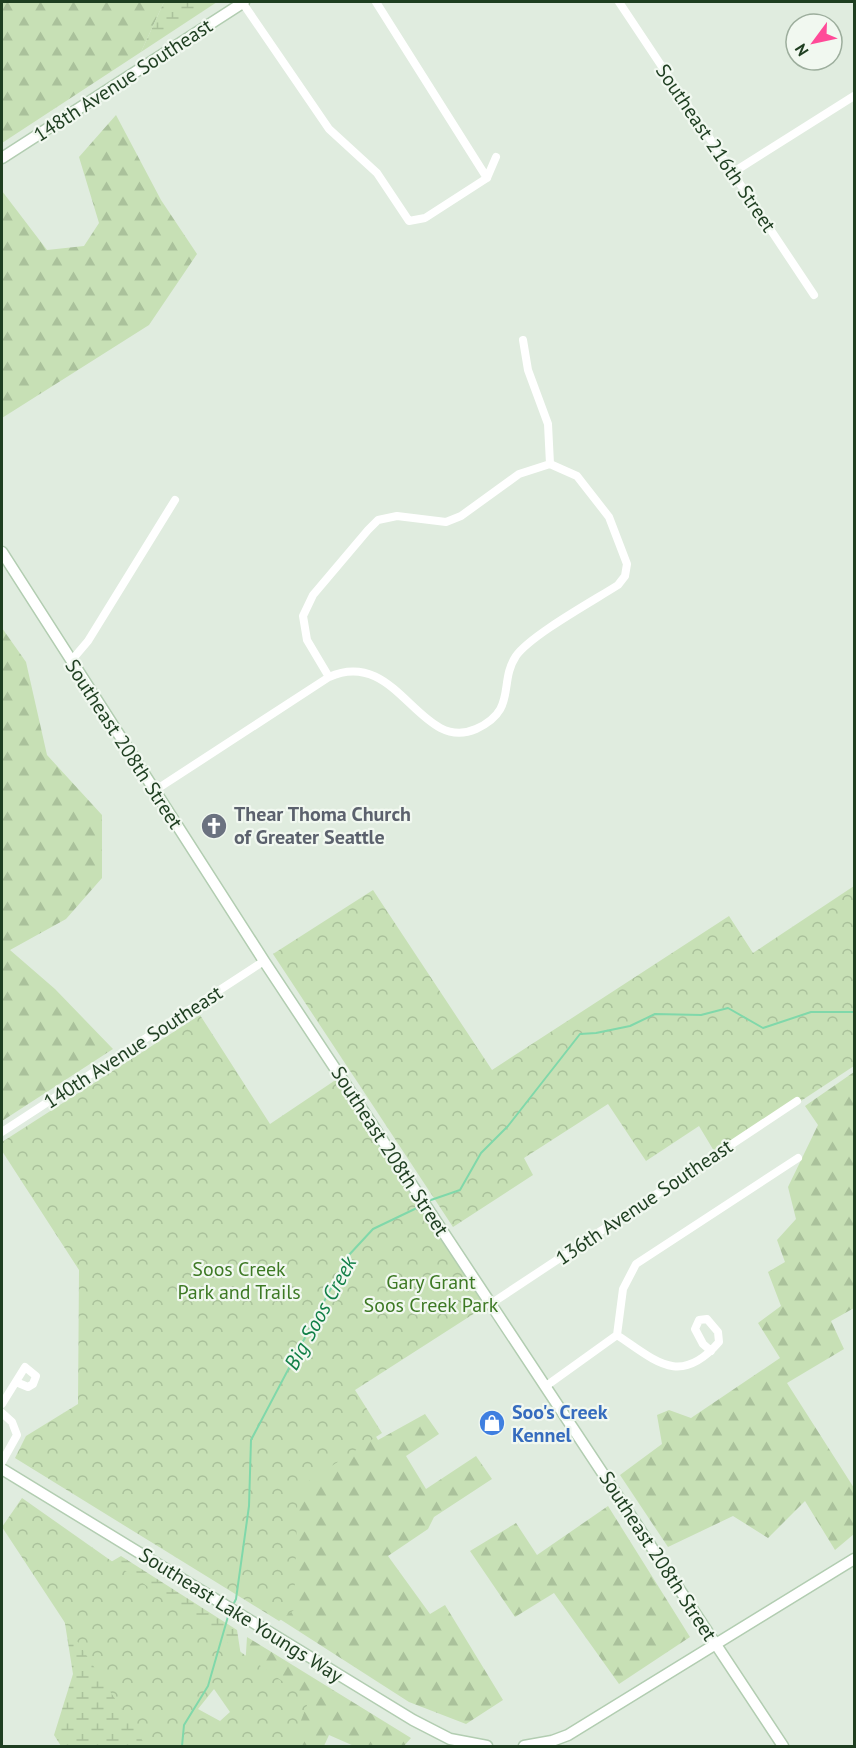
<svg xmlns="http://www.w3.org/2000/svg" width="856" height="1748" font-family="'PT Sans',sans-serif">
  <style>
    .forest { fill: url(#forest-firs) }
    .wetland { fill: url(#wetland-marsh) }
    .park { fill: url(#park-crowns); fill-rule: evenodd }
    .lines { fill: none; stroke-linecap: round; stroke-linejoin: round }
    .stream { stroke: #80d8aa; stroke-width: 2 }
    .secondary-casing { stroke: #b2cdb1; stroke-width: 13 }
    .street { stroke: #fff; stroke-width: 8 }
    .secondary { stroke: #fff; stroke-width: 10 }
    .labels { text-anchor: middle; dominant-baseline: central; stroke-width: 4.5; stroke-linejoin: round; paint-order: stroke }
    .street-label { font-size: 20px; fill: #1e3e20; stroke: #f1f8f0 }
    .worship-label { font-size: 20px; font-weight: bold; fill: #5b616d; stroke: #f1f8f0; text-anchor: start }
    .park-label { font-size: 20px; fill: #3d7924; stroke: #f1f8f0 }
    .shop-label { font-size: 20px; font-weight: bold; fill: #366cbe; stroke: #f1f8f0; text-anchor: start }
    .water-label { font-size: 21px; font-style: italic; fill: #128048; stroke: #f1f8f0 }
  </style>
  <defs>
    <pattern id="forest-firs" width="22" height="20" patternUnits="userSpaceOnUse" patternTransform="scale(1.5)"><rect width="22" height="20" fill="#c7e0b5"/><path d="M5 1l3.5 6h-7zM16 11l3.5 6h-7z" fill="#aac19b"/></pattern>
    <pattern id="wetland-marsh" width="20" height="14" patternUnits="userSpaceOnUse" patternTransform="scale(1.5)"><rect width="20" height="14" fill="#c7e0b5"/><path d="M1 5h8M5 5V1M11 12h8M15 12V8" fill="none" stroke="#aac19b"/></pattern>
    <pattern id="park-crowns" width="20" height="18" patternUnits="userSpaceOnUse" patternTransform="scale(1.5)"><rect width="20" height="18" fill="#c7e0b5"/><path d="M2 6a3 3 0 1 1 6 0M12 15a3 3 0 1 1 6 0" fill="none" stroke="#aac19b"/></pattern>
  </defs>
  <rect width="100%" height="100%" fill="#e0ecdf"/>
  <!-- forest -->
  <path class="forest" d="M2,2H164L141,52L2,143Z
    M116,115L161,200L197,254L149,325L2,418V191L47,250L84,246L99,223L79,157Z
    M2,628L26,662L47,755L102,815V878L66,919L10,950L55,989L113,1049L2,1121Z
    M854,1072V1308L831,1321L844,1349L787,1383L854,1488V1534L835,1550L805,1501L768,1538L733,1516L668,1547L620,1475L662,1444L657,1415L669,1410L691,1418L780,1358L758,1323L781,1306L768,1272L785,1262L777,1240L796,1219L788,1187L818,1125L805,1106Z
    M353,1380L354,1400L378,1440L425,1414L439,1434L406,1456L426,1489L476,1456L492,1479L434,1517L428,1529L388,1556L430,1614L445,1605L503,1700L466,1724L409,1702L118,1515Z
    M608,1506L690,1637L619,1684L554,1593L515,1617L470,1551L516,1523L537,1555Z
    M247,1637L411,1738L404,1746H354L329,1735L324,1746H214L244,1684Z"/>
  <!-- wetland -->
  <path class="wetland" d="M164,2H217L141,52Z
    M121,1556L237,1630L243,1669L187,1707L224,1746H61L54,1735L73,1674L60,1592Z"/>
  <!-- park -->
  <path class="park" d="M854,886V1066L717,1156L699,1126L646,1161L608,1104L524,1158L533,1175L453,1227L273,954L373,890L492,1070L729,916L753,953Z
    M200,1015L270,1124L337,1079L489,1304L355,1390L382,1433L298,1488L294,1610L279,1621L15,1458L26,1436L78,1404L79,1270L2,1151V1142Z
    M22,1498L309,1700L291,1746H146L2,1527ZM214,1689L230,1712L220,1721L198,1709Z"/>
  <g class="lines">
    <!-- stream -->
    <path class="stream" d="M428,1201L460,1190L481,1153L508,1126L580,1034L596,1033L630,1026L655,1014L701,1015L728,1008L763,1028L811,1012H854
      M233,1605L236,1599L249,1506L251,1440L348,1256L373,1229L421,1206
      M182,1746L184,1725L208,1686L229,1613"/>
    <!-- secondary casing -->
    <g class="secondary-casing">
      <path id="secondary" d="M2,158L244,2
        M2,552L264,961L783,1746
        M2,1469L413,1720L450,1739L487,1746
        M524,1746L552,1741L568,1735L854,1559"/>
    </g>
    <!-- street -->
    <path class="street" d="M242,2L329,129L377,173L409,221L425,218L487,178L496,157
      M376,2L487,178
      M619,2L814,295
      M732,173L854,96
      M523,340L528,370L548,424L550,464
      M71,661L88,641L175,500
      M154,791L329,677C398,646 419,754 476,729C518,710 498,683 516,656C531,635 593,601 618,585L625,576L627,564L609,517L577,476L550,464L519,474L461,516L446,522L397,516L378,520L368,530L313,595L303,616L307,640L329,677
      M2,1132L264,961
      M492,1303L797,1101
      M617,1335L623,1289L636,1264L798,1158
      M617,1335C656,1361 680,1387 719,1342L718,1332L707,1319L699,1320L695,1329L703,1344L711,1351
      M546,1386L617,1335
      M2,1404L25,1367L36,1376L33,1384L28,1387L16,1382
      M2,1413L12,1422L17,1435L2,1462"/>
    <!-- secondary -->
    <use href="#secondary" class="secondary"/>
  </g>
  <!-- icons -->
  <defs>
    <g id="church-disc" transform="scale(1.35)"><circle r="9.5" fill="#6b7280" stroke="#f1f8f0"/><path d="M-1.2-6h2.4v3.5h3.3v2.4h-3.3V6h-2.4V-.1h-3.3v-2.4h3.3Z" fill="#fff"/></g>
    <g id="shop-disc" transform="scale(1.35)"><circle r="9.5" fill="#3f7fe0" stroke="#f1f8f0"/><path d="M-5-2.5h2.3a2.7 3.5 0 0 1 5.4 0H5L5.5 6h-11ZM-1.5-2.5h3a1.5 2.3 0 0 0-3 0Z" fill="#fff"/></g>
  </defs>
  <g fill-rule="evenodd">
    <use href="#church-disc" x="214" y="826"/>
    <use href="#shop-disc" x="492" y="1423"/>
  </g>
  <g class="labels">
    <!-- street labels -->
    <g class="street-label">
      <text transform="translate(123 80) rotate(-33)">148th Avenue Southeast</text>
      <text transform="translate(716 148) rotate(56)">Southeast 216th Street</text>
      <text transform="translate(124 744) rotate(57)">Southeast 208th Street</text>
      <text transform="translate(133 1047) rotate(-33)">140th Avenue Southeast</text>
      <text transform="translate(390 1151) rotate(57)">Southeast 208th Street</text>
      <text transform="translate(644 1202) rotate(-34)">136th Avenue Southeast</text>
      <text transform="translate(658 1556) rotate(57)">Southeast 208th Street</text>
      <text transform="translate(241 1615) rotate(32)">Southeast Lake Youngs Way</text>
    </g>
    <!-- worship labels -->
    <g class="worship-label">
      <text x="234" y="814">Thear Thoma Church<tspan x="234" dy="23">of Greater Seattle</tspan></text>
    </g>
    <!-- park labels -->
    <g class="park-label">
      <text x="239" y="1269">Soos Creek<tspan x="239" dy="23">Park and Trails</tspan></text>
      <text x="431" y="1282">Gary Grant<tspan x="431" dy="23">Soos Creek Park</tspan></text>
    </g>
    <!-- shop labels -->
    <g class="shop-label">
      <text x="512" y="1412">Soo's Creek<tspan x="512" dy="23">Kennel</tspan></text>
    </g>
    <!-- water labels -->
    <g class="water-label">
      <text transform="translate(320 1313) rotate(-61)">Big Soos Creek</text>
    </g>
  </g>
  <!-- border -->
  <rect width="856" height="1748" fill="none" stroke="#1e3e20" stroke-width="6"/>
  <!-- north arrow -->
  <g transform="translate(814 42) rotate(237)"><circle r="28" fill="#f1f8f0" stroke="#9dae9d" stroke-width="1.5"/>
  <path d="M0-4.5L10 22L0 15L-10 22Z" fill="#ff4a98"/>
  <text y="-9" font-size="16" font-weight="bold" text-anchor="middle" fill="#1e3e20">N</text>
  </g>
</svg>
